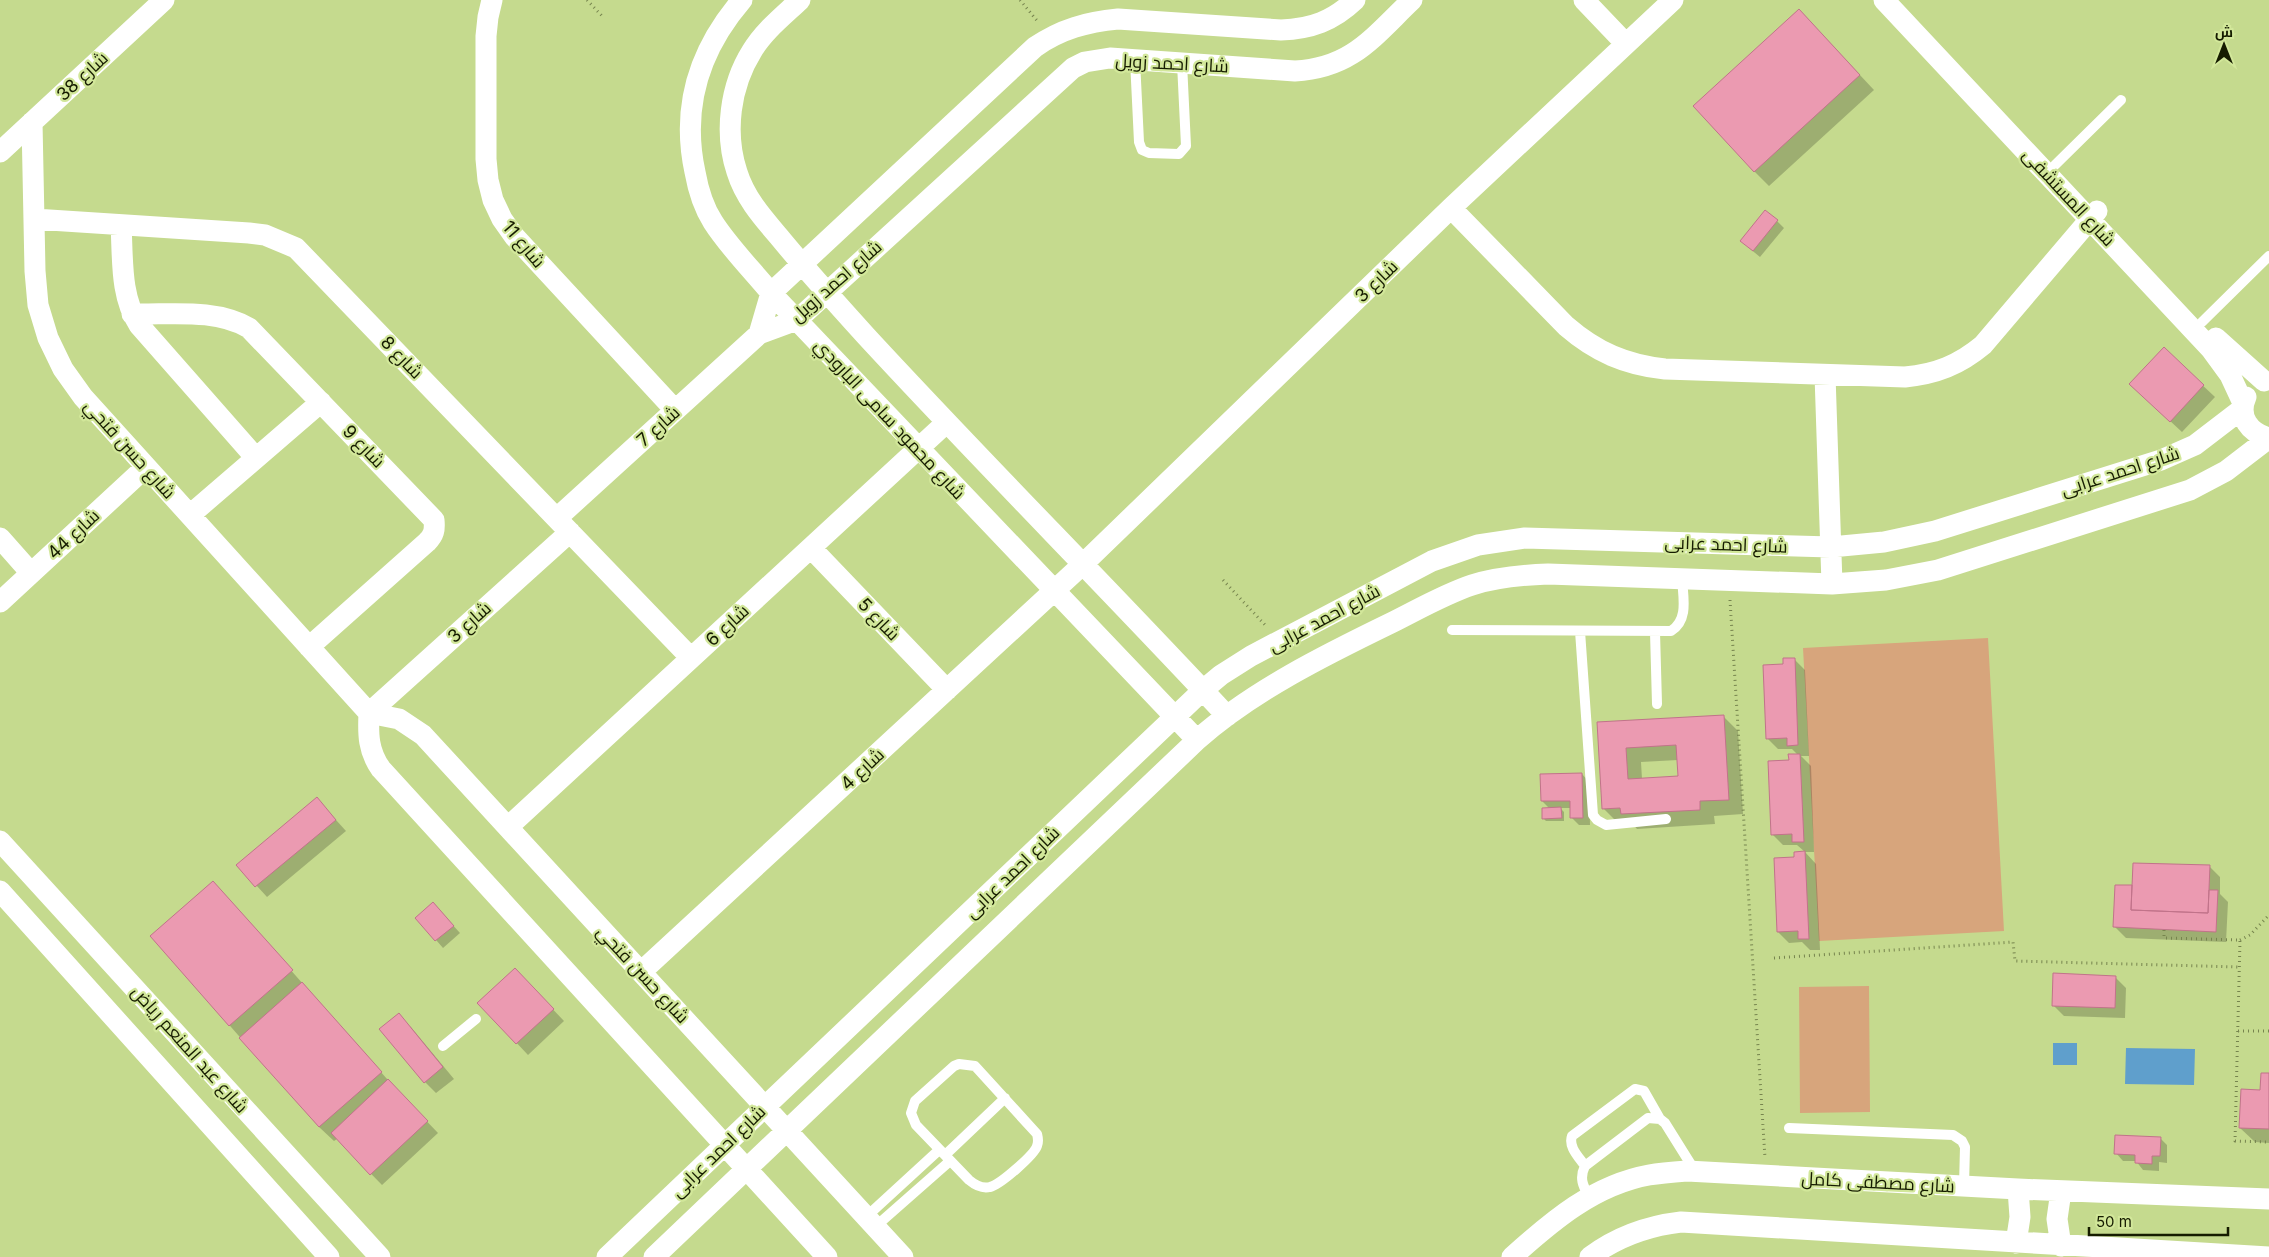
<svg xmlns="http://www.w3.org/2000/svg" width="2269" height="1257" font-family="Inter,Cairo,sans-serif">
  <style>
    .green { fill: #d7a57c }
    .water { fill: #5f9fcc }
    .shadow { fill: #0003; fill-rule: evenodd }
    .building { fill: #eb9ab1; stroke: #c1738a; fill-rule: evenodd }
    .lines { fill: none; stroke-linecap: round; stroke-linejoin: round }
    .path { stroke: #76844e; stroke-width: 3; stroke-dasharray: 1 4; stroke-linecap: butt }
    .service { stroke: #fff; stroke-width: 10 }
    .minor { stroke: #fff; stroke-width: 21 }
    .labels { text-anchor: middle; dominant-baseline: central; stroke-width: 4.5; stroke-linejoin: round; paint-order: stroke }
    .street-label { font-size: 18px; fill: #161c00; stroke: #d2e79a }
  </style>
  <rect width="100%" height="100%" fill="#c5da8e"/>
  <!-- green -->
  <path class="green" d="M1988,638L2004,931L1819,941L1803,648Z
    M1869,986L1870,1112L1800,1113L1799,987Z"/>
  <!-- water -->
  <path class="water" d="M2053,1043H2077V1065H2053Z
    M2126,1048L2195,1049L2194,1085L2125,1084Z"/>
  <!-- shadow -->
  <path class="shadow" d="M1814,26L1874,90L1769,186L1754,171Z
    M1777,221L1784,228L1760,257L1749,248Z
    M2164,349L2215,397L2182,432L2142,395Z
    M1794,659L1805,670L1809,756H1801L1811,766L1814,852H1805L1816,864L1820,950H1810L1802,942L1789,943L1778,932L1805,852L1797,845H1783L1772,834L1790,761L1798,755L1792,749H1778L1767,738L1785,665Z
    M1723,716L1738,731L1743,814L1714,816L1715,824L1637,829L1631,822L1618,823L1603,808L1598,723ZM1678,760L1679,777L1642,779L1641,762Z
    M1582,774L1589,782L1590,825H1579L1572,818V808H1560L1564,812V821H1546L1543,818L1550,809L1542,801Z
    M317,799L346,831L267,897L238,865Z
    M2209,866L2220,877V894L2228,902L2226,942L2126,938L2115,927L2117,886H2134Z
    M213,882L395,1088L438,1133L382,1185L337,1139L334,1141L319,1127L151,936Z
    M440,911L460,933L443,948L417,918Z
    M2115,977L2126,988L2125,1018L2064,1016L2053,1005Z
    M526,981L564,1021L528,1055L479,1003Z
    M410,1026L454,1079L436,1093L425,1082Z
    M2269,1074V1143L2255,1142L2240,1128L2261,1092Z
    M2160,1138L2167,1145V1163L2159,1162V1171L2143,1170L2136,1161H2123L2116,1153Z"/>
  <!-- building -->
  <path class="building" d="M1799,9L1860,75L1754,172L1693,106Z
    M1765,210L1778,220L1753,251L1740,241Z
    M2164,347L2204,385L2170,422L2129,384Z
    M1783,658H1795L1798,745L1787,746V738L1766,739L1763,665L1783,664Z
    M1724,715L1729,800L1700,801V810L1621,814L1620,808L1602,809L1597,722ZM1676,745L1678,776L1628,779L1626,748Z
    M1788,754H1800L1804,842H1792V834L1771,835L1768,761L1789,760Z
    M1582,773L1583,818H1570V801H1541L1540,774Z
    M317,797L336,820L255,887L236,865Z
    M1561,807L1562,818L1542,819V808Z
    M1805,851L1809,939H1798V931L1777,932L1774,858L1794,857V852Z
    M2133,863L2210,865L2208,913L2131,910Z
    M213,881L293,970L229,1026L150,936Z
    M2115,885H2132L2131,910L2208,913L2209,890H2218L2216,932L2113,927Z
    M433,902L454,926L435,941L415,918Z
    M515,968L554,1009L516,1044L477,1003Z
    M2053,973L2116,976L2115,1008L2052,1006Z
    M302,982L382,1072L319,1127L239,1038Z
    M399,1013L443,1067L424,1083L379,1029Z
    M2261,1073H2269V1129L2239,1128L2241,1089L2260,1090Z
    M388,1079L428,1121L370,1175L331,1133Z
    M2115,1135L2161,1137L2160,1156H2152V1164L2135,1163V1155L2114,1154Z"/>
  <g class="lines">
    <!-- path -->
    <path class="path" d="M587,0L604,18
      M1020,0L1039,23
      M1223,580L1267,627
      M1730,600L1765,1158
      M2164,930V938L2240,940L2235,1141L2269,1142
      M2240,940L2250,935L2269,915
      M1774,958L2013,942L2015,961L2239,967
      M2238,1031H2269"/>
    <!-- service -->
    <path class="service" d="M1135,60L1139,142L1142,150L1149,153L1179,154L1186,146L1182,63
      M2055,165L2121,100
      M2202,322L2269,256
      M1452,630L1671,631C1689,620 1683,597 1682,578
      M1580,631L1593,815L1597,820L1606,825L1666,819
      M1655,632L1657,704
      M443,1046L476,1019
      M959,1064L975,1066L1037,1134C1038,1138 1039,1141 1037,1146C1034,1155 1000,1185 990,1187C982,1189 975,1185 969,1180L916,1125L911,1113L915,1101L954,1066Z
      M1789,1128L1953,1135L1962,1141L1965,1147L1964,1186
      M945,1155L1005,1098
      M1585,1166C1579,1157 1568,1147 1572,1136L1635,1089L1644,1091L1660,1119
      M1589,1197C1583,1186 1579,1178 1585,1166L1648,1118L1660,1119L1665,1123L1695,1171
      M866,1217L939,1150
      M875,1227L950,1161"/>
    <!-- minor -->
    <path class="minor" d="M492,0L488,17L486,36V159L488,180L493,200L502,219L514,236L675,410
      M742,0C699,50 681,107 695,172C698,189 704,208 713,222C729,247 752,270 771,293L1197,740
      M800,0C783,16 764,31 752,51C730,86 724,133 737,172C745,198 763,218 780,238C808,272 837,304 866,336C985,465 1108,588 1227,716
      M1584,0L1626,44
      M1884,0L2211,349L2230,375L2243,403
      M32,122L35,271L38,305L48,338L63,369L83,397L369,713L399,719L423,735L903,1257
      M0,152L164,0
      M1451,208L1566,326C1596,352 1626,365 1665,369L1905,377C1936,374 1959,365 1983,345L2097,211
      M34,219L249,233L265,235L296,248L691,658
      M121,225C123,259 120,296 139,325L256,458
      M132,314C170,315 215,308 249,328L434,520C435,530 434,535 427,542L309,647
      M759,334L771,293L1035,47C1061,29 1087,22 1118,19L1281,30C1311,29 1333,21 1355,0
      M2216,338L2264,381
      M1825,375L1832,584
      M2246,397C2237,417 2250,433 2269,438
      M190,515L321,402
      M557,518L759,334L797,320L1073,68L1085,62L1110,58L1295,71C1352,68 1373,37 1412,0
      M0,538L31,573
      M811,548L947,690
      M0,602L146,467
      M369,713C368,734 368,751 381,769L827,1257
      M369,713L570,532
      M508,827L946,423
      M0,841L380,1257
      M0,891L329,1257
      M641,972L1082,565L1451,208L1673,0
      M2016,1243L2020,1217L2018,1189
      M2061,1246L2057,1219L2061,1191
      M607,1257L1203,690L1221,675L1251,656L1432,561L1478,545L1525,538L1831,547L1884,542L1935,531L2161,460L2195,445L2242,409
      M654,1257L1197,740C1252,691 1327,654 1393,622C1419,609 1445,594 1472,585C1497,577 1522,575 1548,574L1832,584L1886,580L1938,570L2190,490L2226,471L2269,438
      M1512,1257C1552,1221 1594,1185 1649,1175C1661,1173 1674,1172 1687,1171L2018,1189L2269,1199
      M1590,1257C1618,1236 1647,1226 1681,1222L2269,1257"/>
  </g>
  <g class="labels">
    <!-- street labels -->
    <g class="street-label">
      <text transform="translate(1172 63) rotate(3)">شارع احمد زويل</text>
      <text transform="translate(82 76) rotate(-43)">شارع 38</text>
      <text transform="translate(2069 197) rotate(47)">شارع المستشفى</text>
      <text transform="translate(524 244) rotate(50)">شارع 11</text>
      <text transform="translate(836 281) rotate(-41)">شارع احمد زويل</text>
      <text transform="translate(1376 281) rotate(-44)">شارع 3</text>
      <text transform="translate(402 357) rotate(46)">شارع 8</text>
      <text transform="translate(890 419) rotate(47)">شارع محمود سامى البارودي</text>
      <text transform="translate(658 426) rotate(-42)">شارع 7</text>
      <text transform="translate(364 446) rotate(46)">شارع 9</text>
      <text transform="translate(130 449) rotate(48)">شارع حسن فتحي</text>
      <text transform="translate(2120 471) rotate(-18)">شارع احمد عرابى</text>
      <text transform="translate(73 534) rotate(-43)">شارع 44</text>
      <text transform="translate(1726 544) rotate(2)">شارع احمد عرابى</text>
      <text transform="translate(1324 618) rotate(-28)">شارع احمد عرابى</text>
      <text transform="translate(879 619) rotate(46)">شارع 5</text>
      <text transform="translate(469 622) rotate(-42)">شارع 3</text>
      <text transform="translate(727 625) rotate(-43)">شارع 6</text>
      <text transform="translate(862 769) rotate(-43)">شارع 4</text>
      <text transform="translate(1012 872) rotate(-44)">شارع احمد عرابى</text>
      <text transform="translate(643 974) rotate(47)">شارع حسن فتحي</text>
      <text transform="translate(190 1049) rotate(48)">شارع عبد المنعم رياض</text>
      <text transform="translate(718 1151) rotate(-44)">شارع احمد عرابى</text>
      <text transform="translate(1878 1182) rotate(3)">شارع مصطفى كامل</text>
    </g>
  </g>
  <!-- north arrow -->
  <g transform="translate(2224 45)" stroke="#d2e79a" stroke-width="4" paint-order="stroke">
  <path d="M0-4L9 19L0 12L-9 19Z" fill="#161c00"/>
  <text y="-8" font-size="14" font-weight="bold" text-anchor="middle" fill="#161c00">ش</text>
  </g>
  <!-- scale -->
  <path d="M2089 1227v8h139v-8" fill="none" stroke="#161c00" stroke-width="2.5"/>
  <text x="2096" y="1227" font-size="15" fill="#161c00" stroke="#d2e79a" stroke-width="4" paint-order="stroke">50 m</text>
</svg>
